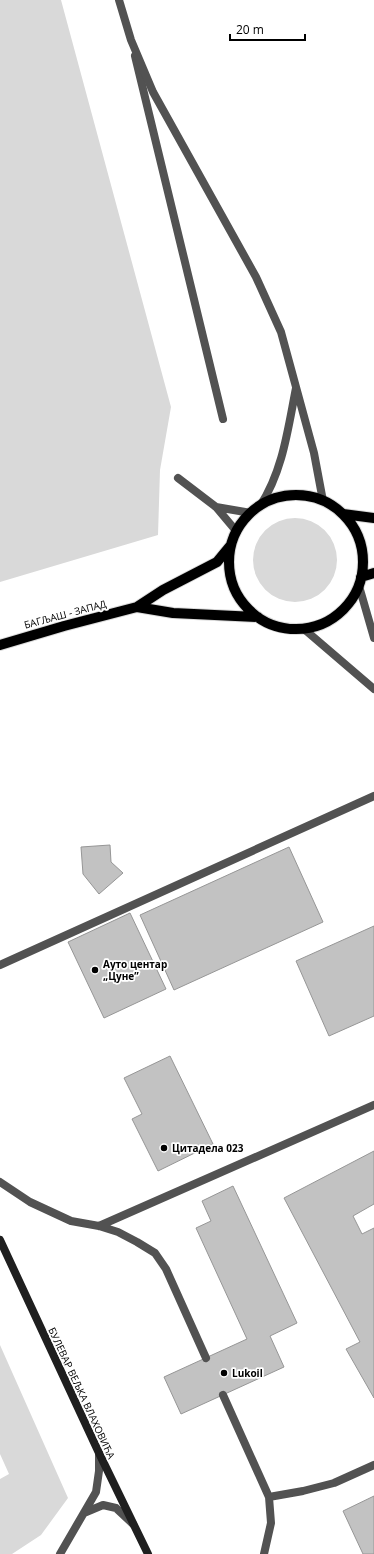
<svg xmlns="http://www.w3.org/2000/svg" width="374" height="1554" font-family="'Open Sans',sans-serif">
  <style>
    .green { fill: #d9d9d9 }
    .building { fill: #c2c2c2; stroke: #969696 }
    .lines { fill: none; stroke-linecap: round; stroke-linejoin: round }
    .primary-casing { stroke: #dbdbdb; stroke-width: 12 }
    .service { stroke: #525252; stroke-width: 8 }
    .minor { stroke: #525252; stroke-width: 8 }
    .tertiary { stroke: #525252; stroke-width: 8 }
    .secondary { stroke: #1f1f1f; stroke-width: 8 }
    .primary { stroke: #000; stroke-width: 10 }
    .poi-dot { fill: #000; stroke: #fff; stroke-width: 1.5 }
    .labels { text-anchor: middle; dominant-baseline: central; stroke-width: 3.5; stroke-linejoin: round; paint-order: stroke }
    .street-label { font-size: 10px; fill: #000; stroke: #fff }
    .poi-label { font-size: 10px; font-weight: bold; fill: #000; stroke: #fff; text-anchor: start }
  </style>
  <rect width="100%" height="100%" fill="#fff"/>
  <!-- green -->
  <path class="green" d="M0,0H61L171,407L160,470L158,535L0,582Z
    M253 560a42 42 0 1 1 84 0a42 42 0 1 1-84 0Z
    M0,1345L68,1498L41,1535L12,1554H0V1479L9,1474L0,1454Z"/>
  <!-- building -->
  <path class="building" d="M110,845L111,862L123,873L99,894L83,874L81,847Z
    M289,847L323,922L174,990L140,915Z
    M130,913L166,989L104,1018L68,942Z
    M374,926V1016L329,1036L296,961Z
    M170,1056L213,1144L158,1171L132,1119L142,1114L124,1078Z
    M374,1151V1204L353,1216L362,1234L374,1228V1398L346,1349L360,1342L284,1198Z
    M233,1186L297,1323L270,1336L284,1367L181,1414L164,1377L247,1339L196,1228L211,1221L202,1201Z
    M374,1496V1554H363L343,1511Z"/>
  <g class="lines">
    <!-- primary casing -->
    <g class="primary-casing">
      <path id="primary" d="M229 562a67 67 0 1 1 134 0a67 67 0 1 1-134 0Z
        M343,514L374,518
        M361,577L374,573
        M137,607L173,613L258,617
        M0,645L64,626L137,607L163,590L217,562L231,545"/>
    </g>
    <!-- service -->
    <path class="service" d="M178,478L216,507L237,532
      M216,507L251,513
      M0,965L374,796
      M0,1182L30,1202L71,1221L99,1226L118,1232L137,1242L155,1253L166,1269L206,1358
      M99,1226L374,1105
      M223,1395L269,1497L271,1523L264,1554
      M269,1497L303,1491L334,1483L374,1465
      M84,1513L103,1505L116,1508L133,1524
      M60,1554L96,1492L99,1471V1453"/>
    <!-- minor -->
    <path class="minor" d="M135,56L223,419"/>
    <!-- tertiary -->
    <path class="tertiary" d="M119,0L131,40L153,92L256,277L281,332L314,453L323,501
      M260,506C283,471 288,428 296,388
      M359,586L374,638
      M304,629L374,689"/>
    <!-- secondary -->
    <path class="secondary" d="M0,1240L99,1453L148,1554"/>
    <!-- primary -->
    <use href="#primary" class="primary"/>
  </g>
  <!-- markers -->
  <g class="poi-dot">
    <circle cx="95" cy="970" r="4"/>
    <circle cx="164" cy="1148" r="4"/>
    <circle cx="224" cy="1373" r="4"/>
  </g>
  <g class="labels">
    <!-- street labels -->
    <g class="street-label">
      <text transform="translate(65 614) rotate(-15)">БАГЉАШ - ЗАПАД</text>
      <text transform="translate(82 1393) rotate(65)">БУЛЕВАР ВЕЉКА ВЛАХОВИЋА</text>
    </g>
    <!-- poi labels -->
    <g class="poi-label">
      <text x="103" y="964">Ауто центар<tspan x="103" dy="12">„Цуне”</tspan></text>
      <text x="172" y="1148">Цитадела 023</text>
      <text x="232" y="1373">Lukoil</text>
    </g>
  </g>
  <!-- scale -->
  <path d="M230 34v6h75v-6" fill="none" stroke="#000000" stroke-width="2"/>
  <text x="236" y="34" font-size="12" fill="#000000" stroke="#ffffff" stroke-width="3" paint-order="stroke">20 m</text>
</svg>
